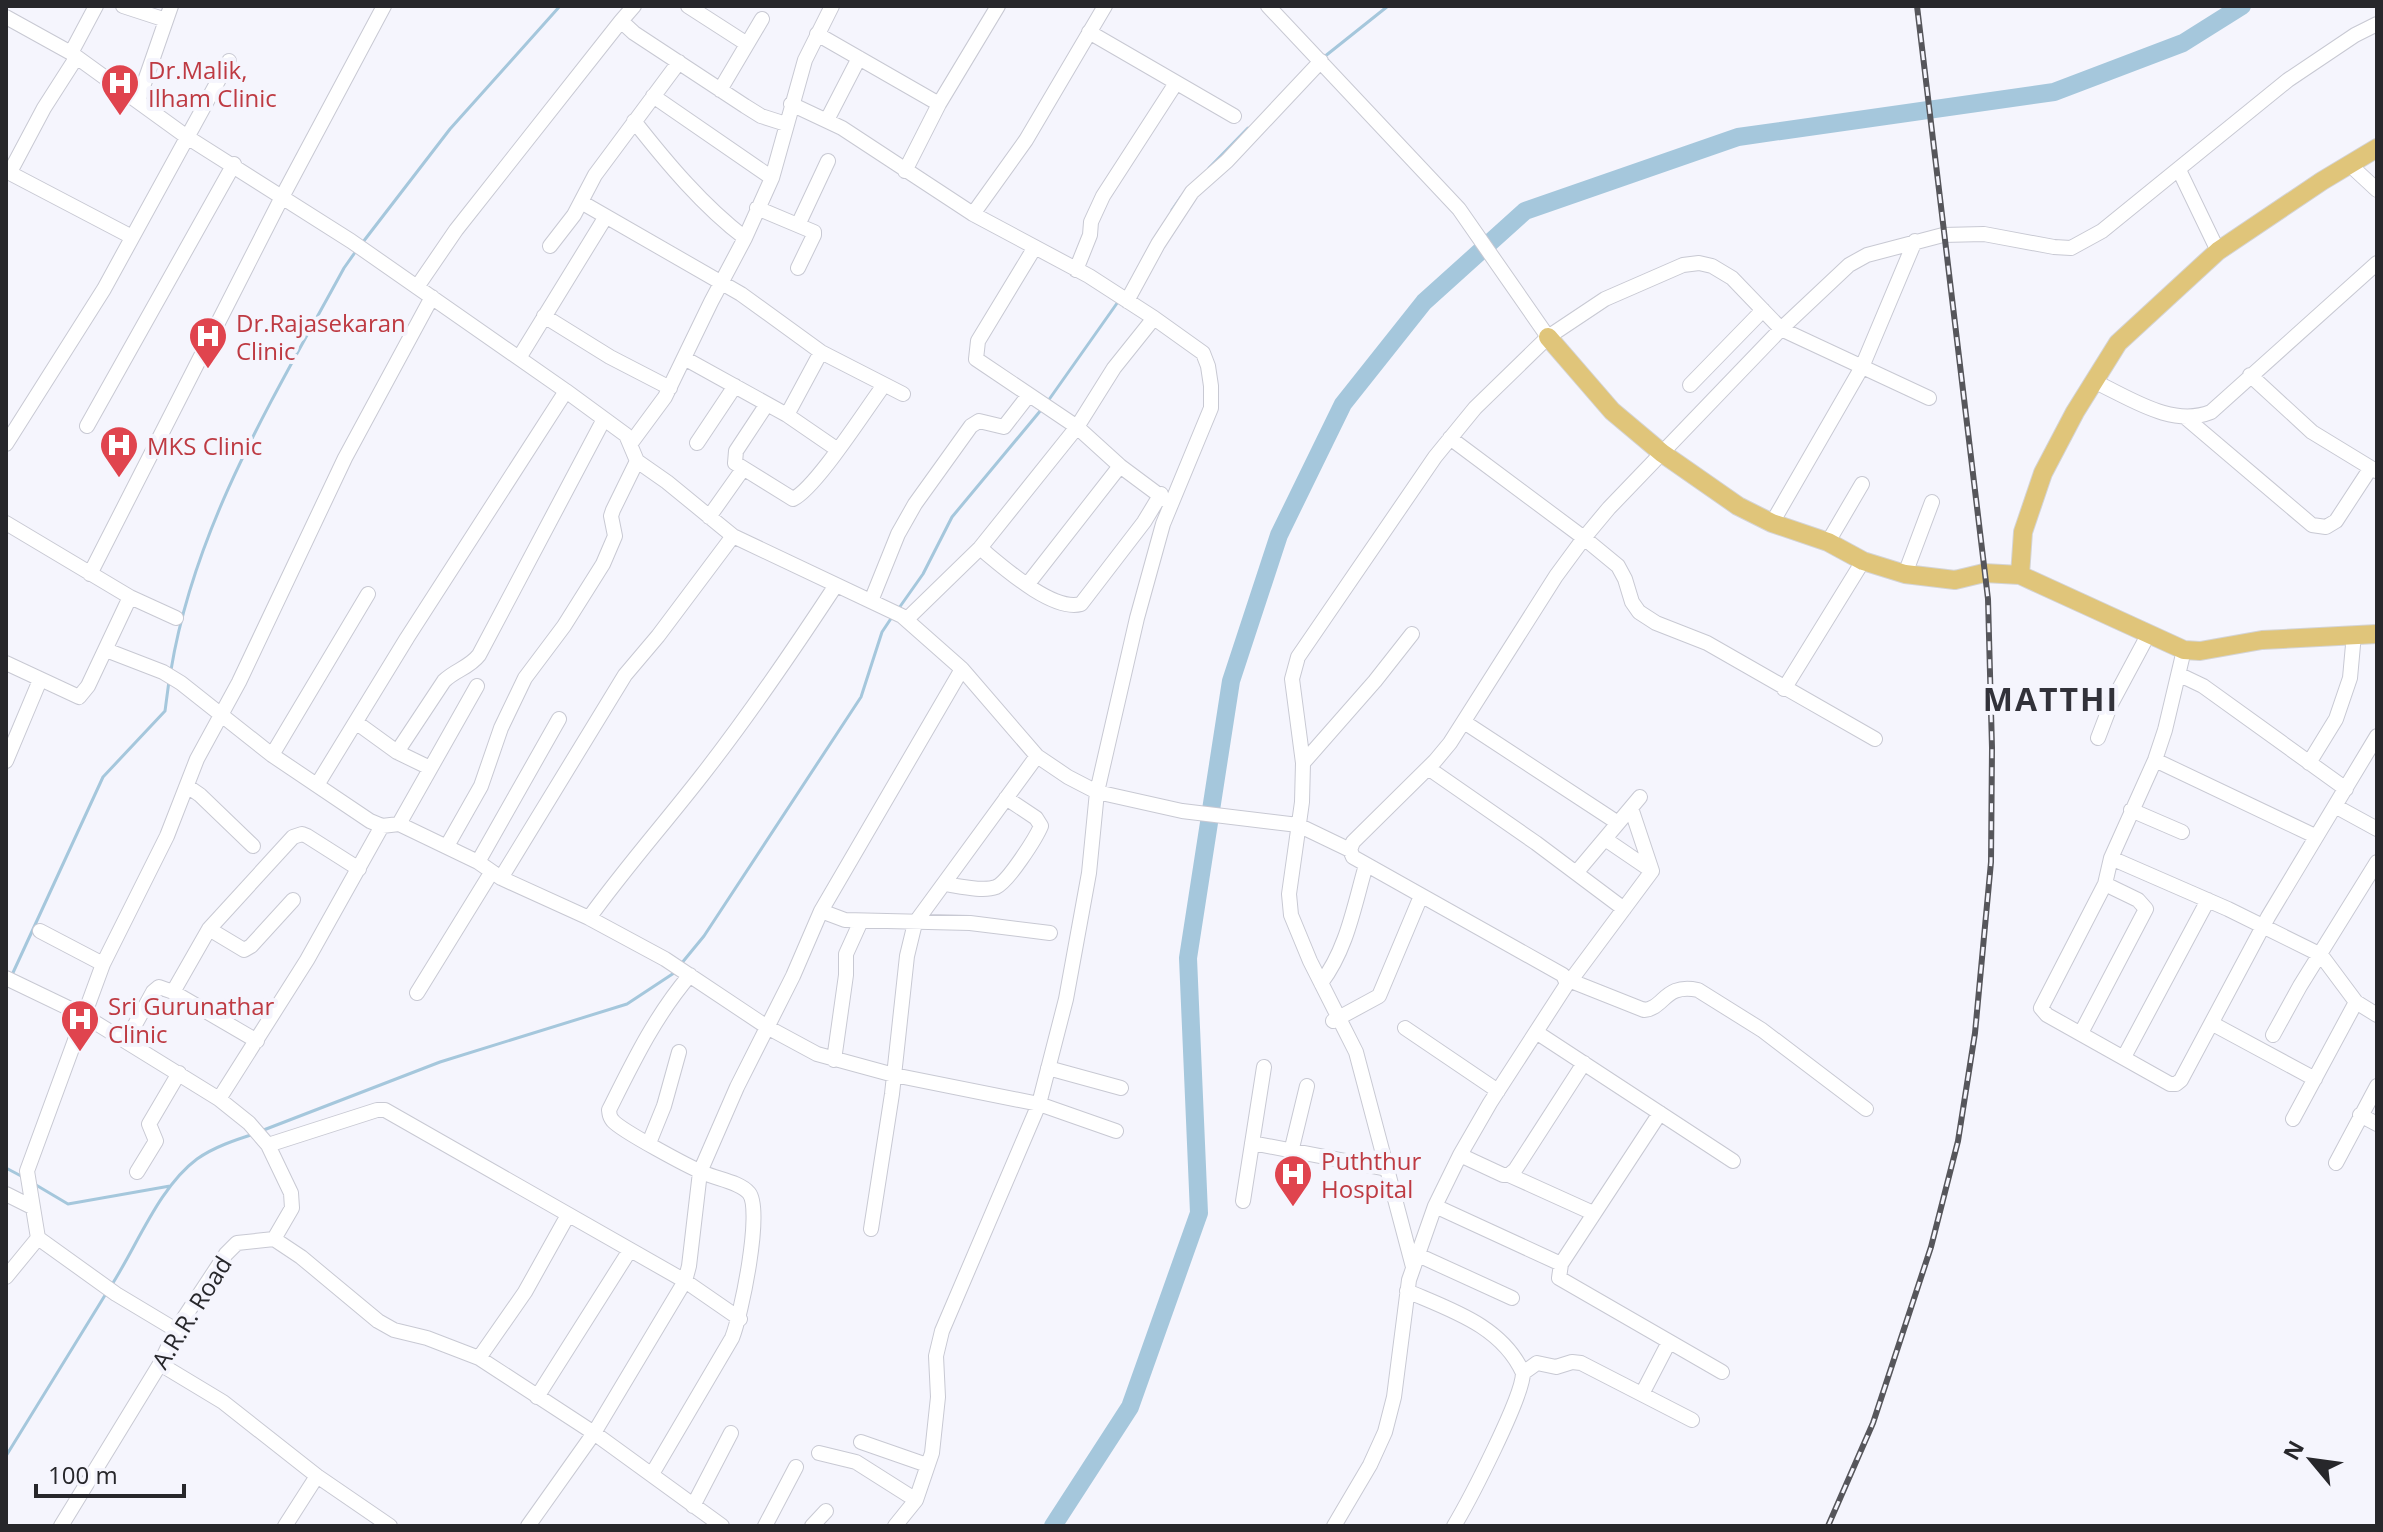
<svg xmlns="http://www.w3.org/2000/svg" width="2383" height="1532" font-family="'Open Sans',sans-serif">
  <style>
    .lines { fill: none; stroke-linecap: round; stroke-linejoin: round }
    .stream { stroke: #a5c7dc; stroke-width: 3 }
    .river { stroke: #a5c7dc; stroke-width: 18 }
    .minor-casing { stroke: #c8c9d3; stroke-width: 16 }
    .major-casing { stroke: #d4d4d5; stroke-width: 20 }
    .minor { stroke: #fff; stroke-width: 14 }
    .major { stroke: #e0c57a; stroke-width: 18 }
    .rail-casing { stroke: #56565b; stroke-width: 6 }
    .rail { stroke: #f5f5fd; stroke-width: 3; stroke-dasharray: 9; stroke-linecap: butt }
    .labels { text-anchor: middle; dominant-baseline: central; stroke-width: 8; stroke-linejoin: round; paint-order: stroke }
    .health-label { font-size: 24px; fill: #be3a42; stroke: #f5f5fd; text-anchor: start }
    .street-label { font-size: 24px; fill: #27272b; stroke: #f5f5fd }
    .district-label { font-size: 32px; font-weight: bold; letter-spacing: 2px; fill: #32323a; stroke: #f5f5fd }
  </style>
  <rect width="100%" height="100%" fill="#f5f5fd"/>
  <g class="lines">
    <!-- stream -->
    <path class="stream" d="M1324,57L1388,6
      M1209,168L1248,128
      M1172,210L1181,197
      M363,242L450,129L560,6
      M1048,401L1120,299
      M899,608L923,574L952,517L1041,410
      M171,670C195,524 275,395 344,268L356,251
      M681,964L704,936L861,697L882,632L892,617
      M11,977L103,777L165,711L169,681
      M261,1131L440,1062L627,1004L674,973
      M6,1168L23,1177
      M36,1185L68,1204L170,1186
      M111,1286C137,1246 159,1187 197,1159C214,1147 235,1140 254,1134
      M6,1456L107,1292"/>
    <!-- river -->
    <path class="river" d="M1053,1526L1130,1407L1199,1213L1188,958L1231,681L1279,535L1343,404L1424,302L1525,211L1738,137L2054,92L2183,43L2242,6"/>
    <!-- minor casing -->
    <g class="minor-casing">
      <path id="minor" d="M123,6L166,20
        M634,6L621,21L634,33L745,106L761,116L786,124
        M688,6L747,44
        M1268,6L1459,209L1548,337
        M6,17L71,53L187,137L351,241L566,391L626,435L637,461L667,482L733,536L902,616L962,669L821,911L793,976L737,1087L700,1172L689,1266L685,1281L594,1433L528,1526
        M1089,32L1234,116
        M817,34L939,104
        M71,53L96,6
        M720,90L762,19
        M653,96L772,178
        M138,101L171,6
        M791,104L842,128L973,214L1089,276L1154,318L1203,353L1208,366L1211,386V408L1163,524L1137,618L1097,792L1089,873L1066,999L1039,1104L942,1331L936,1356L938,1397L932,1453L916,1500L895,1526
        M827,120L859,58
        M634,121C667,163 703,206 745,238
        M2349,164L2377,190
        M2179,170L2218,251
        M6,171L132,237
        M905,171L939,104L998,6
        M10,172L44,108L76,58
        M581,202L741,294L821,352L903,394
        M757,208L814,232V235L798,268
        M973,214L1026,140L1105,6
        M798,225L828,161
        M550,246L574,215L595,175L679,62
        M1035,247L978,341L976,359L1077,427L1120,466L1171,504
        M1076,270L1090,235L1091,222L1103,196L1176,83
        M417,287L456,230L621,21
        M1127,301L1158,244L1192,192L1227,161L1321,61
        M544,316L610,357L670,388
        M519,358L605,218
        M684,358L787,415L838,450
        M2250,375L2312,432L2376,471
        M2093,381C2129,397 2171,428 2211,412L2377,263
        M1690,385L1763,310
        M767,404L736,451L735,463L793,499C816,488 866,409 884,385
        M787,415L821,352
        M2186,418L2312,525L2326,527L2336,521L2370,469
        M87,426L234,164
        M1450,438L1584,538L1618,566L1625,579L1632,602L1639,612L1656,623L1707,643L1875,739
        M631,443L665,397L711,302L745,238L772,178L805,60L832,6
        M697,443L735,386
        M6,444L104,289L229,61
        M709,517L743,469
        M6,523L130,597L88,686L79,697L6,663
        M1772,523L1862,367L1915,241
        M1828,542L1862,484
        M980,548C1002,566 1052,612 1081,604L1144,522L1161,494
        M90,574L282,197L384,6
        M1905,574L1932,502
        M1027,585L1120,466
        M130,597L176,618
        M871,601L898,534L915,504L971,426L979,421L1004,427L1028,396
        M907,619L980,548L1077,427L1114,368L1154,318
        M106,650L163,672L181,683L272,755L370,821L382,826L399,824L478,862L501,878L589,918L665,959L767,1027L817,1054L894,1075L1039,1104L1116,1131
        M2184,650L2165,730L2155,760L2111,858L2105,884L2041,1008L2047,1015L2170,1084H2176L2181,1080L2268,917L2377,736
        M962,669L1037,756L1068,777L1097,792L1182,811L1298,825L1350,850
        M2180,675L2203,686L2346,789
        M1784,689L1863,561
        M1464,722L1618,823
        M357,723L397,752L430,768
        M2098,738L2111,704L2148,635
        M397,752L444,681C455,670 469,668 479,655L604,419
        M272,755L368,594
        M2155,760L2315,836
        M6,761L40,680
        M1303,763L1375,681L1412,634
        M2309,763L2336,719L2350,678L2354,634
        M1428,768L1536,843L1624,909
        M317,785L407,638L566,391
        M187,786L200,795L253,846
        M2335,806L2377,829
        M2131,810L2182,832
        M399,824L477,686
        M1605,839L1652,871
        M447,846L481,786L501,728L525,678L564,626L603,564L615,536L611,516L613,510L637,461
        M2111,858L2228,909L2321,955L2356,1002L2377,1015
        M478,862L559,719
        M1576,873L1640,797
        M501,878L625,675L658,636L733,536
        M945,884C959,886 983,892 996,887C1008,882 1036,838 1041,826L1036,818L1006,798
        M821,911L845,920L970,923L1050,933
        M589,918C625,868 665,823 703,774C750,714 794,649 836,585
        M209,929L244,950L251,946L293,900
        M40,931L103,964
        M6,978L83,1015L219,1099L249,1123L268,1145L291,1193L292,1208L274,1239L237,1243L226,1254L176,1330L160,1364L61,1526
        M1566,979L1644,1010C1665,1008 1664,983 1698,990L1762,1030L1866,1109
        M1571,980L1652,871L1631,808
        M1321,983C1347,949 1354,906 1366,865
        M173,992L209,929L293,837L302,834L307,836L359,869
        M417,993L491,873
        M1333,1021L1379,996L1421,896
        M2213,1024L2315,1079
        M1405,1028L1498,1091
        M1536,1032L1733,1161
        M2081,1033L2146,909L2138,900L2105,884
        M2273,1035L2300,986L2377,862
        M126,1041L153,992L159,987L173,992L257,1041
        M2124,1057L2208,900
        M834,1060L846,975V954L861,921
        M1048,1068L1121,1088
        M219,1099L307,960L382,826
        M1660,1113L1561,1264L1559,1278L1722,1372
        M2360,1115L2377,1124
        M2293,1119L2356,1002
        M649,1143L664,1106L679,1052
        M1252,1143L1387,1169
        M268,1145L377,1110H385L685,1281L740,1319
        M1291,1152L1307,1086
        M1460,1155L1503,1175H1509L1515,1170L1584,1063
        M2336,1163L2377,1086
        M137,1172L156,1141L149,1124L179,1073
        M1509,1175L1593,1213
        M6,1194L32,1207
        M1243,1201L1264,1067
        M1435,1206L1561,1264
        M871,1229L892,1094L907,956L915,923L1037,756
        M38,1238L116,1294L176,1330
        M274,1239L301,1257L378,1321L394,1330L427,1338L479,1358L594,1433L722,1526
        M1418,1255L1512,1298
        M1413,1267L1356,1052L1310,961L1291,915L1289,894L1302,802L1303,763L1292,679L1298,657L1435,457L1475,408L1548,337L1605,299L1683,265L1699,263L1712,266L1732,278L1781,329L1929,398
        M6,1277L38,1238L27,1171L103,964L167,836L197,759L239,682L345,458L432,297
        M1407,1291C1451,1310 1502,1326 1523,1373C1523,1397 1469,1501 1454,1526
        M479,1358L525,1292L568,1215
        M160,1364L223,1402L317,1476L390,1526
        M1523,1373L1537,1363L1556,1367L1572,1362L1581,1363L1692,1420
        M1642,1394L1669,1342
        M537,1397L630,1250
        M861,1442L927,1465
        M819,1453L856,1462L916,1500
        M652,1474L732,1338C741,1316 763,1210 749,1193C740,1182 717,1179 704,1173C689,1167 622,1131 613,1121C609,1116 610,1116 609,1110C633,1062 655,1016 690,975
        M693,1506L731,1433
        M285,1526L317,1476
        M765,1526L796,1467
        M812,1526L826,1511
        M1334,1526L1370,1465L1385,1432L1394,1397L1409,1280L1435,1206L1460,1155L1490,1103L1567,984L1563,975L1353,857L1350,850L1353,842L1435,761L1450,743L1556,576L1584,538L1609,508L1781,329L1849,265L1867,255L1943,235L1984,234L2054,247L2071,248L2102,231L2288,80L2355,35L2377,24"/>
    </g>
    <!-- major casing -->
    <g class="major-casing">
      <path id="major" d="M1548,337L1612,411L1662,453L1738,506L1772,523L1828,542L1863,561L1905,574L1955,580L1984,573L2020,575L2184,650L2200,651L2262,640L2377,634
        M2020,575L2023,532L2043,473L2075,412L2118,343L2218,251L2322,181L2377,148"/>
    </g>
    <!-- minor -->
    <use href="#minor" class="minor"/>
    <!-- major -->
    <use href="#major" class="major"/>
    <!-- rail casing -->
    <g class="rail-casing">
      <path id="rail" d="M1828,1526L1873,1423L1931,1247L1958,1141L1975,1033L1991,862L1992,748L1988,599L1917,6"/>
    </g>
    <!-- rail -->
    <use href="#rail" class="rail"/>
  </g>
  <!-- icons -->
  <defs>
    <g id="hospital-pin" transform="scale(2)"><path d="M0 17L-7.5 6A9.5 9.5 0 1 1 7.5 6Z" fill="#e0444e" stroke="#f5f5fd"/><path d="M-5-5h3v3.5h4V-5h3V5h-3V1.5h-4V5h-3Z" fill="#fff"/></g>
  </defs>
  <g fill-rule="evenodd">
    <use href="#hospital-pin" x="120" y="83"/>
    <use href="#hospital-pin" x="208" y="336"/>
    <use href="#hospital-pin" x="119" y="445"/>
    <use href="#hospital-pin" x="80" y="1019"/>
    <use href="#hospital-pin" x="1293" y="1174"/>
  </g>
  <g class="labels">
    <!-- health labels -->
    <g class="health-label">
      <text x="148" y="69">Dr.Malik,<tspan x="148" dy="28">Ilham Clinic</tspan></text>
      <text x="236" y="322">Dr.Rajasekaran<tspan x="236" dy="28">Clinic</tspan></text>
      <text x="147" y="445">MKS Clinic</text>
      <text x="108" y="1005">Sri Gurunathar<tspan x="108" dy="28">Clinic</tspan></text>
      <text x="1321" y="1160">Puththur<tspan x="1321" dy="28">Hospital</tspan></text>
    </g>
    <!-- street labels -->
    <g class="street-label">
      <text transform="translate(191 1312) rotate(-58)">A.R.R. Road</text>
    </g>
    <!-- district labels -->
    <g class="district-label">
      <text x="2051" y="698">MATTHI</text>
    </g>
  </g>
  <!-- border -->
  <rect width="2383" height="1532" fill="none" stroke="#27272b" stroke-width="16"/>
  <!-- north arrow -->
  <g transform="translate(2311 1460) rotate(299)" stroke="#f5f5fd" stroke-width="6" paint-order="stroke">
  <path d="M0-6L14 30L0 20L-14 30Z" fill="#27272b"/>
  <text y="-12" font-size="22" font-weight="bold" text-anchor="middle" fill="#27272b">N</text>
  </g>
  <!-- scale -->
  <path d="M36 1484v12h148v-12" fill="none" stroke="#27272b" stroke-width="4"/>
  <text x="48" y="1484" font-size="24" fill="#27272b" stroke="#f5f5fd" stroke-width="6" paint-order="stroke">100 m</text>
</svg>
